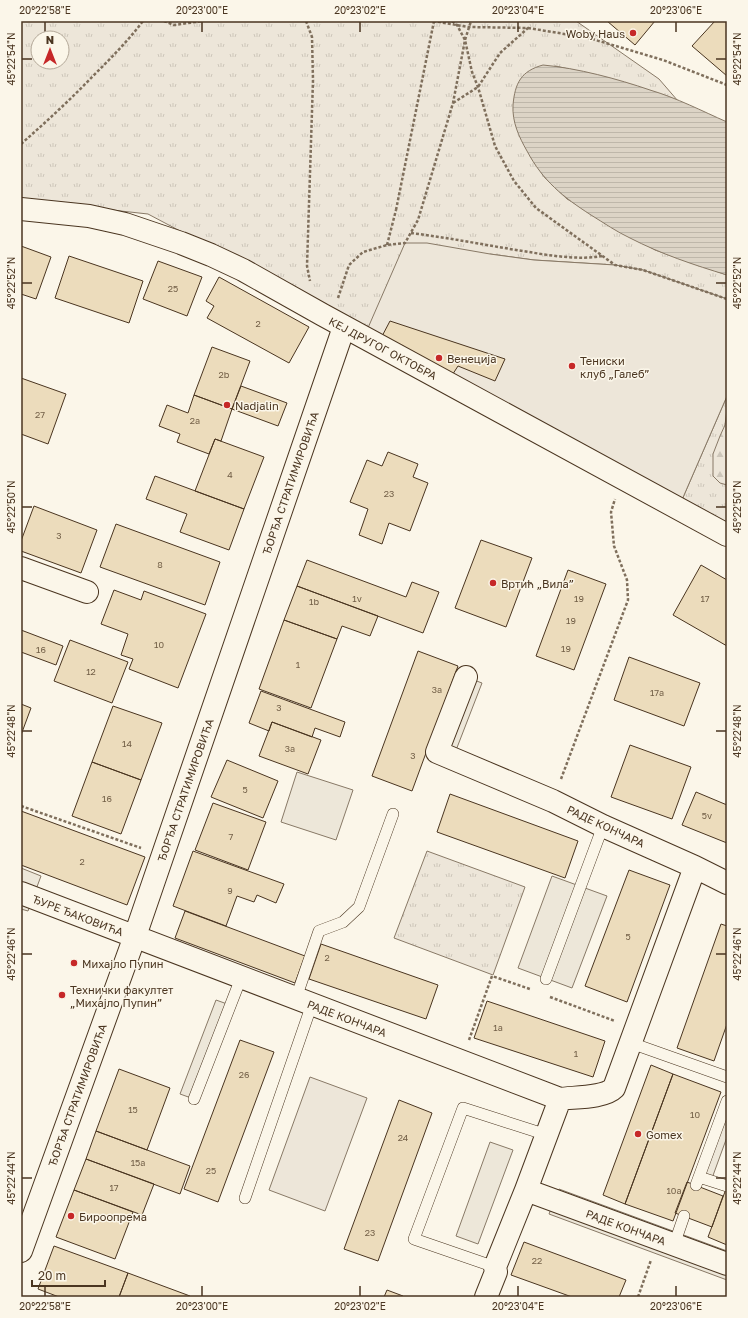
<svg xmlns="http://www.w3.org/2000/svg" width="748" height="1318" font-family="'Golos Text',sans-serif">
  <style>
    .grass { fill: url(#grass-tufts); stroke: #887966; fill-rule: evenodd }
    .forest { fill: url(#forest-firs); stroke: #887966 }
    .pitch { fill: #ede6d9; stroke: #887966 }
    .parking { fill: #ede7d9; stroke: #887966 }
    .water { fill: url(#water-rules); stroke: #887966 }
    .building { fill: #ecdcbc; stroke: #4a3520 }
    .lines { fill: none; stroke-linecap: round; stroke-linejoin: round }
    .lane-casing { stroke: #4a3520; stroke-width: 12 }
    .street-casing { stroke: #4a3520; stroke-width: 24 }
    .path { stroke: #7f6f5c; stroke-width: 2.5; stroke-dasharray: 3 2; stroke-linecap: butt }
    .lane { stroke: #fbf6e9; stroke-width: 11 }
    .street { stroke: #fbf6e9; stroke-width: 22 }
    .path-bridge { stroke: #7f6f5c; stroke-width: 2.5; stroke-dasharray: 3 2; stroke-linecap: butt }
    .ticks { fill: none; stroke: #4a3520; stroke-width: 1.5 }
    .poi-dot { fill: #c62828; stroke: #fbf6e9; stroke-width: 1.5 }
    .labels { text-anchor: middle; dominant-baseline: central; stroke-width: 3; stroke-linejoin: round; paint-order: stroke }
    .number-label { font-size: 9px; fill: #725f47 }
    .poi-label { font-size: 11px; fill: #4a3520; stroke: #fbf6e9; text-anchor: start }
    .street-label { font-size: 11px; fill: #4a3520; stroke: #fbf6e9 }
    .neatline { fill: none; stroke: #4a3520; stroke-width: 1.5 }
    .ticks-label { font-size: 10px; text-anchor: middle; fill: #4a3520 }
  </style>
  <defs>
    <pattern id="grass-tufts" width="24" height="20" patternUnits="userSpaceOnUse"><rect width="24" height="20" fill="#ede6d9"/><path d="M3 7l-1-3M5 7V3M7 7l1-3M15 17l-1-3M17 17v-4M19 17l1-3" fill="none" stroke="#cdc6ba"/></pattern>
    <pattern id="forest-firs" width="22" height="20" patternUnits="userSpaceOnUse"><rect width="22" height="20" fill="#ede6d9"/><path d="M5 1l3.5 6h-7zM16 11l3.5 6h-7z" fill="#cdc6ba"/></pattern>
    <pattern id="water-rules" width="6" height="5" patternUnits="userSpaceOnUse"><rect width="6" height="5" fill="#dcd4c6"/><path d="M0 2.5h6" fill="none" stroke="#beb7aa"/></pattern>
  </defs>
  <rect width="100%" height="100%" fill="#fbf6e9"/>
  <!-- grass -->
  <path class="grass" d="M21,21H576L659,79L678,101C638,85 597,75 555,66L530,156L545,178L567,199L655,250L727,275V299L643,270L615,265L534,260L490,254L364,337L267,277L148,214L21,200ZM38,38H62V62H38Z
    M727,396V535L678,509Z
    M427,851L525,887L493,975L394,938Z"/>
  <!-- forest -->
  <path class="forest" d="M727,409V485L720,483L713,476V454L720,436L725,425Z"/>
  <!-- pitch -->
  <path class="pitch" d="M405,243H427L490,254L534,260L615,265L643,270L727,299V396L678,509L364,337Z
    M310,1077L367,1098L325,1211L269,1190Z"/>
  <!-- parking -->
  <path class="parking" d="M466,677L482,683L453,758L437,752Z
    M297,772L353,790L336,840L281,822Z
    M21,868L41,876L28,911L21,909Z
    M552,876L607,896L572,988L518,968Z
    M216,1000L230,1005L194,1099L180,1094Z
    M727,1101V1137L711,1181L699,1177Z
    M490,1142L513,1150L478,1244L456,1236Z
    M559,1189L727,1251V1280L549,1214Z"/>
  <!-- water -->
  <path class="water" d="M543,65C577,68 618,79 650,90C677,98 702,111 727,122V275C694,265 661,254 630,238C617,232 604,223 591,215C563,197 543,181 527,151C519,137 512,122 513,105C515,83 521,71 543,65Z"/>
  <!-- building -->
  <path class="building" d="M607,21H655L635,45Z
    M715,21H727V76L692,46Z
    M21,246L51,257L36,299L21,294Z
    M69,256L143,281L129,323L55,298Z
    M158,261L202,277L187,316L143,299Z
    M219,277L309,327L289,363L207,318L214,306L206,301Z
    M390,321L505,359L495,381L458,366L449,380L380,340Z
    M212,347L250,361L232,409L194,395Z
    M21,378L66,394L48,444L21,434Z
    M241,386L287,403L278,426L232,409Z
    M194,395L232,409L221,441L215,439L209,454L177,442L180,434L159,426L167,405L188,413Z
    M215,439L264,457L244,509L195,491Z
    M388,452L418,464L413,477L428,483L410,531L389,523L382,544L359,535L368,509L350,502L367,460L382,466Z
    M155,476L244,509L229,550L180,532L187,514L146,499Z
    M34,506L97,530L81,573L21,551V541Z
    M116,524L220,562L205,605L100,567Z
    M481,540L532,558L506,627L455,608Z
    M307,560L406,597L412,582L439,592L423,633L297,586Z
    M701,565L727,580V646L673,615Z
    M568,570L606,584L574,670L536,656Z
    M297,586L378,616L370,636L342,626L337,639L284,620Z
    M114,590L141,600L144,591L206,614L178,688L129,669L133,659L121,655L128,634L101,624Z
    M284,620L337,639L311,708L259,689Z
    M21,630L63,646L56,665L21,652Z
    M70,640L128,662L112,703L54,681Z
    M418,651L458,666L412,791L372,776Z
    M629,657L700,683L684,726L614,700Z
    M261,691L345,722L340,737L315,728L312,737L272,722L269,731L249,723Z
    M21,704L31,708L21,735Z
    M113,706L162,723L141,780L92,762Z
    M272,722L321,740L308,774L259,756Z
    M630,745L691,767L672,819L611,797Z
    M227,760L278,781L263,818L211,797Z
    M92,762L141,780L121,834L72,816Z
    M696,792L727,805V843L682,825Z
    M450,794L578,841L565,878L437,832Z
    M213,803L266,822L248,870L195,850Z
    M21,811L145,857L127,905L21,865Z
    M193,851L284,884L276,903L257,895L254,902L237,896L226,926L173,906Z
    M629,870L670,885L627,1002L585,986Z
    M185,911L305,956L295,983L175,938Z
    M721,924L727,926V1024L714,1061L677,1048Z
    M321,944L438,985L426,1019L309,979Z
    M487,1001L605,1041L593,1077L474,1038Z
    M240,1040L274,1052L218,1202L184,1189Z
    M651,1065L673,1074L625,1204L603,1195Z
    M119,1069L170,1088L147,1150L96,1131Z
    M673,1074L721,1092L673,1221L625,1204Z
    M399,1100L432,1113L378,1261L344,1249Z
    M96,1131L190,1166L180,1194L86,1159Z
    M86,1159L154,1184L142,1215L74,1190Z
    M687,1182L723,1196L712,1227L675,1213Z
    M726,1189H727V1245L708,1237Z
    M74,1190L133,1212L115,1259L56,1237Z
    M524,1242L626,1280L619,1297H572L511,1275Z
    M54,1246L128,1273L119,1297H59L38,1289Z
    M128,1273L190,1296V1297H119Z
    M387,1290L403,1296L402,1297H384Z"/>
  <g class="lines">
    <!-- lane casing -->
    <g class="lane-casing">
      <path id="lane" d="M546,979L603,826
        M296,998L319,931L343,922L359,907L393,814
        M631,1043L727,1077
        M194,1099L241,978
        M699,1177L727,1186
        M696,1185L727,1101
        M245,1198L312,1004
        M674,1245L684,1216
        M495,1267L414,1239L463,1108L547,1135"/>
    </g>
    <!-- street casing -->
    <g class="street-casing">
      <path id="street" d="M21,209L89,216L125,224L181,243L211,255L243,270L323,315L727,535
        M21,568L87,592
        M466,677L437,752L553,801L603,826L695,867
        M21,893L560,1099L526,1190
        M560,1099C574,1097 604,1098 614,1088L695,867L727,883
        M21,1251L135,936L344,327
        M486,1297L496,1272L495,1267L526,1190L727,1264"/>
    </g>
    <!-- path -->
    <path class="path" d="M164,21L174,25L203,21
      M306,21L312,37L313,80L307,266L310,281
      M433,21L468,27L528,28L500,53L478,87L453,103
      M452,21L457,25L465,40L472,72L478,87L495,146L514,181L536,208L615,265L643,270L727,299
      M528,28L589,38L663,60L727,85
      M21,144C46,122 70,100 93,76C111,58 128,41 143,21
      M411,233C451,238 490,246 529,252C553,256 579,260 602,256
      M387,245L396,210
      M338,298L349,265L363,252L387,245L405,243L418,220L453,103L465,40L471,21
      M561,779L628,600L627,580L614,546L611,512L615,499
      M21,806L141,848
      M550,997L615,1021
      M469,1040L492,976L530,989
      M638,1297L651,1260"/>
    <!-- lane -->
    <use href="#lane" class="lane"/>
    <!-- street -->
    <use href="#street" class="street"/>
    <!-- path-bridge -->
    <path class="path-bridge" d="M396,210L434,21"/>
  </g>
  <!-- ticks -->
  <path class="ticks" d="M45,22V32M202,22V32M360,22V32M518,22V32M676,22V32M22,59H32M716,59H726M22,283H32M716,283H726M22,507H32M716,507H726M22,731H32M716,731H726M22,954H32M716,954H726M22,1178H32M716,1178H726M45,1286V1296M202,1286V1296M360,1286V1296M518,1286V1296M676,1286V1296"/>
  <!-- markers -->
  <g class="poi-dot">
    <circle cx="633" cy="33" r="4"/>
    <circle cx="439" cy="358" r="4"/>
    <circle cx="572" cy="366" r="4"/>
    <circle cx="227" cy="405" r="4"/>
    <circle cx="493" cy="583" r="4"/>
    <circle cx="74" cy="963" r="4"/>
    <circle cx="62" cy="995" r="4"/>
    <circle cx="638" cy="1134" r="4"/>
    <circle cx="71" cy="1216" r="4"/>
  </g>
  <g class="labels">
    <!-- number labels -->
    <g class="number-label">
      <text x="173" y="288">25</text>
      <text x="258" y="323">2</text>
      <text x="224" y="374">2b</text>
      <text x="40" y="414">27</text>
      <text x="195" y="420">2a</text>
      <text x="230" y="474">4</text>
      <text x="389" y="493">23</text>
      <text x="59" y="535">3</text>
      <text x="160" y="564">8</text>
      <text x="357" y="598">1v</text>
      <text x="579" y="598">19</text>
      <text x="705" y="598">17</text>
      <text x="314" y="601">1b</text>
      <text x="571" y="620">19</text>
      <text x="159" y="644">10</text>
      <text x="566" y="648">19</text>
      <text x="41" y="649">16</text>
      <text x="298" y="664">1</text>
      <text x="91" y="671">12</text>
      <text x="437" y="689">3a</text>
      <text x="657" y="692">17a</text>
      <text x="279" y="707">3</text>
      <text x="127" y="743">14</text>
      <text x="290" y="748">3a</text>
      <text x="413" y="755">3</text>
      <text x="245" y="789">5</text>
      <text x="107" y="798">16</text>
      <text x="707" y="815">5v</text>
      <text x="231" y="836">7</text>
      <text x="82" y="861">2</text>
      <text x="230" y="890">9</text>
      <text x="628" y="936">5</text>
      <text x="327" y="957">2</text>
      <text x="498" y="1027">1a</text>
      <text x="576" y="1053">1</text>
      <text x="244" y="1074">26</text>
      <text x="133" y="1109">15</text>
      <text x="695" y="1114">10</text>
      <text x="403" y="1137">24</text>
      <text x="138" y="1162">15a</text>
      <text x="211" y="1170">25</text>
      <text x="114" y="1187">17</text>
      <text x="674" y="1190">10a</text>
      <text x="370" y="1232">23</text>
      <text x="537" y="1260">22</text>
    </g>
    <!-- poi labels -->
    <g class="poi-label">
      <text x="625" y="33" text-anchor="end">Woby Haus</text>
      <text x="447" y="358">Венеција</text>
      <text x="580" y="360">Тениски<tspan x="580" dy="13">клуб „Галеб”</tspan></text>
      <text x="235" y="405">Nadjalin</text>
      <text x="501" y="583">Вртић „Вила”</text>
      <text x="82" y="963">Михајло Пупин</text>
      <text x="70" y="989">Технички факултет<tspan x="70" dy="13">„Михајло Пупин”</tspan></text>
      <text x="646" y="1134">Gomex</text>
      <text x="79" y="1216">Бироопрема</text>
    </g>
    <!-- street labels -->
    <g class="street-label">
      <text transform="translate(383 348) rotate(28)">КЕЈ ДРУГОГ ОКТОБРА</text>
      <text transform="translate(290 483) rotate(-71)">ЂОРЂА СТРАТИМИРОВИЋА</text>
      <text transform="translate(185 790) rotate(-71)">ЂОРЂА СТРАТИМИРОВИЋА</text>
      <text transform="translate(606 826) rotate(25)">РАДЕ КОНЧАРА</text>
      <text transform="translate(78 915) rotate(21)">ЂУРЕ ЂАКОВИЋА</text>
      <text transform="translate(347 1018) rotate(21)">РАДЕ КОНЧАРА</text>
      <text transform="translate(77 1095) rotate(-70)">ЂОРЂА СТРАТИМИРОВИЋА</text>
      <text transform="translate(626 1227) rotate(20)">РАДЕ КОНЧАРА</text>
    </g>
  </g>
  <!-- border -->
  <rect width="748" height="1318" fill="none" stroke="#fbf6e9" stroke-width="44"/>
  <!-- north arrow -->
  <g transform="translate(50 50)"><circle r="19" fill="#fbf6e9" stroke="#b4a999"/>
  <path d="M0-3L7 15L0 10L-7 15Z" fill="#c62828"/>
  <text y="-6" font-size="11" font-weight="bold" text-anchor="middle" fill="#4a3520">N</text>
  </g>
  <!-- scale -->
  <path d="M32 1280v6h73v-6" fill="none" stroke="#4a3520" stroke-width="2"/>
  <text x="38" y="1280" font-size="12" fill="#4a3520" stroke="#fbf6e9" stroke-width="3" paint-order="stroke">20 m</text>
  <rect x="22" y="22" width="704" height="1274" class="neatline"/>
  <g class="ticks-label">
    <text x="45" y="14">20°22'58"E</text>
    <text x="202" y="14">20°23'00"E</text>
    <text x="360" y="14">20°23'02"E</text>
    <text x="518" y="14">20°23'04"E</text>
    <text x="676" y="14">20°23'06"E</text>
    <text transform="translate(11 59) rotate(-90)" y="4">45°22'54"N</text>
    <text transform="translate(737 59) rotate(-90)" y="4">45°22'54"N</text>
    <text transform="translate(11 283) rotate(-90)" y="4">45°22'52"N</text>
    <text transform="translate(737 283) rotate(-90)" y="4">45°22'52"N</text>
    <text transform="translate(11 507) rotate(-90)" y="4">45°22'50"N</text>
    <text transform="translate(737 507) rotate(-90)" y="4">45°22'50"N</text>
    <text transform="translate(11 731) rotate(-90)" y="4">45°22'48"N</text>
    <text transform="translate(737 731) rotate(-90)" y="4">45°22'48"N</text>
    <text transform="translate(11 954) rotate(-90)" y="4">45°22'46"N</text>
    <text transform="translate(737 954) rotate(-90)" y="4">45°22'46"N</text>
    <text transform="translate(11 1178) rotate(-90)" y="4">45°22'44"N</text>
    <text transform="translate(737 1178) rotate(-90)" y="4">45°22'44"N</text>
    <text x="45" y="1310">20°22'58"E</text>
    <text x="202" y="1310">20°23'00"E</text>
    <text x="360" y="1310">20°23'02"E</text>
    <text x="518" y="1310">20°23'04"E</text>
    <text x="676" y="1310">20°23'06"E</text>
  </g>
</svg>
